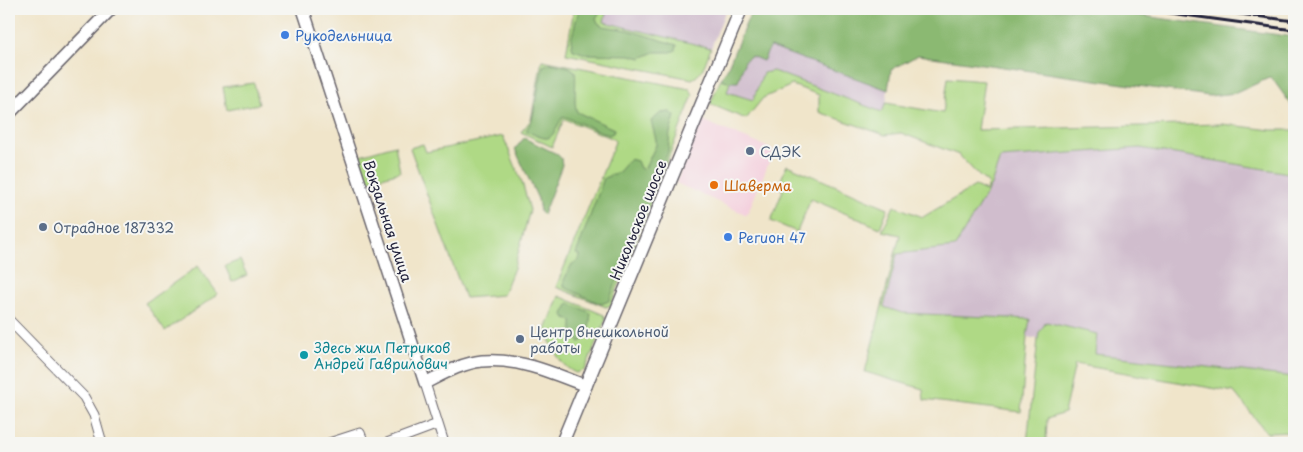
<svg xmlns="http://www.w3.org/2000/svg" width="1303" height="452" font-family="'Playpen Sans',sans-serif">
  <style>
    .built { fill: #f4cfdd }
    .industrial { fill: #d0bdcd }
    .green { fill: #afd985; stroke: #687e60 }
    .forest { fill: #8bb972; stroke: #566e56 }
    .lines { fill: none; stroke-linecap: round; stroke-linejoin: round }
    .minor-casing { stroke: #6a666d; stroke-width: 11 }
    .tertiary-casing { stroke: #6a666d; stroke-width: 14 }
    .secondary-casing { stroke: #6a666d; stroke-width: 15 }
    .minor { stroke: #fff; stroke-width: 9 }
    .tertiary { stroke: #fff; stroke-width: 11 }
    .secondary { stroke: #fff; stroke-width: 12 }
    .rail { stroke: #22223b; stroke-width: 3 }
    .shop-dot { fill: #3f7fe0; stroke: #f6f6f2; stroke-width: 2 }
    .service-dot { fill: #5c6f8a; stroke: #f6f6f2; stroke-width: 2 }
    .food-dot { fill: #e8710a; stroke: #f6f6f2; stroke-width: 2 }
    .culture-dot { fill: #0f9aa8; stroke: #f6f6f2; stroke-width: 2 }
    .labels { text-anchor: middle; dominant-baseline: central; stroke-width: 4; stroke-linejoin: round; paint-order: stroke }
    .shop-label { font-size: 14px; fill: #366cbe; stroke: #f6f6f2; text-anchor: start }
    .service-label { font-size: 14px; fill: #4e5e75; stroke: #f6f6f2; text-anchor: start }
    .food-label { font-size: 14px; fill: #c56008; stroke: #f6f6f2; text-anchor: start }
    .street-label { font-size: 14px; fill: #22223b; stroke: #f6f6f2 }
    .culture-label { font-size: 14px; fill: #0d838f; stroke: #f6f6f2; text-anchor: start }
  </style>
  <rect width="100%" height="100%" fill="#f6f6f2"/>
  <filter id="ink" filterUnits="userSpaceOnUse"><feTurbulence type="fractalNoise" baseFrequency=".02" numOctaves="2"/><feDisplacementMap in="SourceGraphic" scale="10" xChannelSelector="R" yChannelSelector="G"/><feConvolveMatrix kernelMatrix="1 2 1 2 8 2 1 2 1" color-interpolation-filters="sRGB"/></filter>
  <filter id="wash" filterUnits="userSpaceOnUse"><feTurbulence type="fractalNoise" baseFrequency=".0096" numOctaves="4" result="noise"/><feDisplacementMap in="SourceGraphic" scale="20" xChannelSelector="R" yChannelSelector="G"/><feGaussianBlur stdDeviation="1.12" result="paint"/><feColorMatrix in="noise" values="0 0 0 0 0 0 0 0 0 0 0 0 0 0 0 0 0 1.4 0 .05"/><feComposite in="paint" operator="in"/></filter>
  <g filter="url(#wash)">
    <rect width="100%" height="100%" fill="#f0e5ca"/>
    <!-- built -->
    <path class="built" d="M701,120L774,150L747,215L676,183Z"/>
    <!-- industrial -->
    <path class="industrial" d="M607,9H726L711,48L604,22Z
      M770,46L888,90L886,103L882,112L773,71L763,73L753,100L727,92L730,82H739L745,60Z
      M1140,148L1294,174V377L1095,354L1039,333L1038,339L1027,337L1030,319L902,313L884,307L897,254L955,247L991,185L1000,158Z"/>
    <!-- green -->
    <path class="green" d="M574,9H607L604,22L711,48C706,59 704,74 692,79L566,54Z
      M542,60L690,89L693,95L611,305L606,307L556,287L615,142L614,139L564,119L552,147L521,132L531,120Z
      M773,71L882,112L886,103L943,113L948,78L984,81L977,130L1222,124L1271,130H1294V174L1140,148L1000,158L991,185L955,247L897,254L884,307L902,313L1030,319L1027,337L1021,412L924,400L923,389L865,372L900,235L882,231L894,206L923,217L975,186L986,191L988,183L979,176L959,155L901,133L885,135L819,112V95L792,85L763,98L746,119L710,104L721,79L730,82L727,92L753,100L763,73Z
      M254,83L259,104L227,110L223,87Z
      M503,136L522,182L530,210L514,268L503,295L465,298L410,148L423,144L426,152Z
      M395,145L400,172L364,182L357,156Z
      M787,165L888,208L880,228L811,199L797,232L771,221L783,190L778,187Z
      M240,260L247,275L232,282L225,266Z
      M198,266L218,294L165,331L145,303Z
      M559,296L604,315L606,319L585,370L576,373C560,367 551,345 546,330Z
      M1046,322L1097,334L1095,354L1294,377V432L1267,433L1234,392L1075,364L1064,413L1047,419L1046,443H1027L1038,339L1039,333Z"/>
    <!-- forest -->
    <path class="forest" d="M579,9H602L596,18L598,23L603,26L628,30L677,45L676,50L671,52H655L641,58L630,55L586,54L573,50L571,40Z
      M752,9H1094L1294,37V112L1292,106L1271,77L1236,93L1209,96L918,55L891,70L888,90L770,47L763,61L751,56L745,60L738,82H730L721,79L727,69Z
      M550,63L569,67L575,71C577,83 573,103 577,112L614,129L613,133L609,135L563,116C549,141 553,143 526,131L532,120L543,66Z
      M670,112L675,116L670,133L668,152L609,301L601,304L564,287V280L572,264C576,262 580,261 580,255L576,254L604,178L619,172L630,159L637,161L640,168L644,170L656,145V140L651,121L661,113Z
      M524,138L557,154L561,158L562,165L543,215L540,212L538,199L515,149Z
      M569,303L591,313C589,324 591,336 580,342C571,336 572,330 572,321L564,317L563,314Z"/>
  </g>
  <g filter="url(#ink)">
    <g class="lines">
      <!-- minor casing -->
      <g class="minor-casing">
        <path id="minor" d="M9,320L84,397L94,415L102,443
          M425,383L444,443
          M329,443L360,433L364,443
          M387,443L438,424"/>
      </g>
      <!-- tertiary casing -->
      <g class="tertiary-casing">
        <path id="tertiary" d="M303,9L425,383C443,374 462,363 482,361C519,358 553,373 586,386
          M9,114L111,9"/>
      </g>
      <!-- secondary casing -->
      <g class="secondary-casing">
        <path id="secondary" d="M562,443L741,9"/>
      </g>
      <!-- minor -->
      <use href="#minor" class="minor"/>
      <!-- tertiary -->
      <use href="#tertiary" class="tertiary"/>
      <!-- secondary -->
      <use href="#secondary" class="secondary"/>
      <!-- rail -->
      <path class="rail" d="M1140,9L1294,30
        M1202,9L1294,21"/>
    </g>
  </g>
  <!-- markers -->
  <g class="shop-dot">
    <circle cx="285" cy="35" r="5"/>
    <circle cx="728" cy="237" r="5"/>
  </g>
  <g class="service-dot">
    <circle cx="750" cy="151" r="5"/>
    <circle cx="43" cy="227" r="5"/>
    <circle cx="520" cy="339" r="5"/>
  </g>
  <circle class="food-dot" cx="714" cy="185" r="5"/>
  <circle class="culture-dot" cx="304" cy="355" r="5"/>
  <g class="labels">
    <!-- shop labels -->
    <g class="shop-label">
      <text x="295" y="35">Рукодельница</text>
      <text x="738" y="237">Регион 47</text>
    </g>
    <!-- service labels -->
    <g class="service-label">
      <text x="760" y="151">СДЭК</text>
      <text x="53" y="227">Отрадное 187332</text>
      <text x="530" y="331">Центр внешкольной<tspan x="530" dy="16">работы</tspan></text>
    </g>
    <!-- food labels -->
    <g class="food-label">
      <text x="724" y="185">Шаверма</text>
    </g>
    <!-- street labels -->
    <g class="street-label">
      <text transform="translate(638 220) rotate(-68)">Никольское шоссе</text>
      <text transform="translate(388 221) rotate(72)">Вокзальная улица</text>
    </g>
    <!-- culture labels -->
    <g class="culture-label">
      <text x="314" y="347">Здесь жил Петриков<tspan x="314" dy="16">Андрей Гаврилович</tspan></text>
    </g>
  </g>
  <!-- margin -->
  <rect width="1303" height="452" fill="none" stroke="#f6f6f2" stroke-width="30"/>
</svg>
